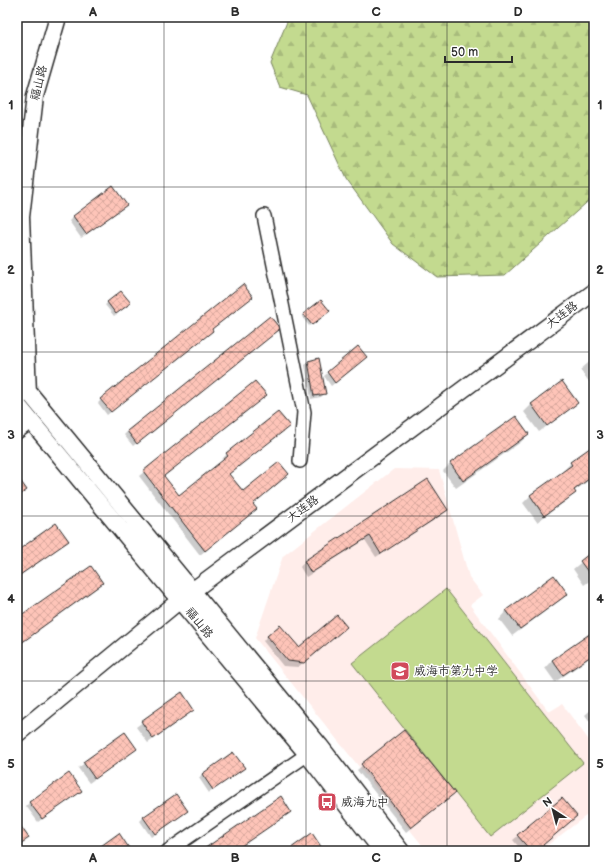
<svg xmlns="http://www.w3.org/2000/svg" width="611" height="868" font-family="'Balsamiq Sans','LXGW WenKai TC',sans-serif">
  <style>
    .built { fill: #ffedea }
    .forest { fill: url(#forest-firs); stroke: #77825d }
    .garden { fill: #c3da8f; stroke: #77825d }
    .shadow { fill: #0003 }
    .building { fill: url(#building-cross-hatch); stroke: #2b2b2b }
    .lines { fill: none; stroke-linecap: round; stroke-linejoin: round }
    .minor-casing { stroke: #2b2b2b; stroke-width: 16 }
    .major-casing { stroke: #2b2b2b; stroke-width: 19 }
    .minor { stroke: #fff; stroke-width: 13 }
    .major { stroke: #fff; stroke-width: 16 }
    .grid { fill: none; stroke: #2b2b2b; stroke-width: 1; stroke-opacity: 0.55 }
    .labels { text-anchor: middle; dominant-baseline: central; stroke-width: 3; stroke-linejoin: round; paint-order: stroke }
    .street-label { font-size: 12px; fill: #2b2b2b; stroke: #fff }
    .poi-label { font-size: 12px; fill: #2b2b2b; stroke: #fff; text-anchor: start }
    .neatline { fill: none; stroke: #2b2b2b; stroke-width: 1.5 }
    .grid-label { font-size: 13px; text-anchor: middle; font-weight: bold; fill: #2b2b2b }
  </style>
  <defs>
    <pattern id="forest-firs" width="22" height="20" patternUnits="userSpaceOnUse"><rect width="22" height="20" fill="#c3da8f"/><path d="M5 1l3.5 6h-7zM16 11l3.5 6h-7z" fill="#a8bb7c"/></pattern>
    <pattern id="building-cross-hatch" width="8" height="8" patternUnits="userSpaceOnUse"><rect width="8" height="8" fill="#fec4b8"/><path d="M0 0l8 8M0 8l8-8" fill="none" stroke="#daa99e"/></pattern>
  </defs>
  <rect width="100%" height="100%" fill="#fff"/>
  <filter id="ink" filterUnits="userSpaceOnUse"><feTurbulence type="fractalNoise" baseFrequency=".025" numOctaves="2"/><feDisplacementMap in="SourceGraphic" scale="8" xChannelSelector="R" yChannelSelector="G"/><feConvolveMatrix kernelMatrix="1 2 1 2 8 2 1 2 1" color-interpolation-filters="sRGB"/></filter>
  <g filter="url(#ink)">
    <!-- built -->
    <path class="built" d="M394,469L439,470L469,577L483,595L470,605L549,712L562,704L594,747V823L587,815L540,851H427L255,638L283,556Z"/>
    <!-- forest -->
    <path class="forest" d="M289,17H594V196L505,275L437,277L393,244L346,179L307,95L280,87L270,63Z"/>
    <!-- garden -->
    <path class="garden" d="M446,589L583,763L490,837L352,663Z"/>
    <!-- shadow -->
    <path class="shadow" d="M120,210L81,238L69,221L74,216Z
      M121,292L127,305L114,316L105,305Z
      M326,313L309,326L302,317L304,314Z
      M274,333L133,446L124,435L128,431Z
      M208,334L107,415L98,403L101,400Z
      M358,348L362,361L331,386L324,376Z
      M594,358V388L580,370Z
      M308,362L325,393L321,397L311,399L305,365Z
      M561,382L576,403L569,410L539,432L524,412L531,405Z
      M278,413L228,475L256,509L200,555L139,476L144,472L163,476L179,496L224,461L222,459L227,454Z
      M528,434L521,442L456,488L443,471L451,463Z
      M594,447V477L574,491L575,493L567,500L537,522L523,503L530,496L564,472L563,471L571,463Z
      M428,481L447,510L442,515L376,557L365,540L306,577L300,567L304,562Z
      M62,545L17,578V552Z
      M594,552V578L584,585L573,569Z
      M553,576L566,594L559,601L512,636L499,619L506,611Z
      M102,583L97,588L17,646V620Z
      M341,632L298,667L283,666L263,641L267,636L299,649Z
      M594,638V655L555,682L545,668L552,660Z
      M181,693L193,709L188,714L148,743L136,727Z
      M594,707V727L585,715Z
      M404,731L448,798L406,832L357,770Z
      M125,733L136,749L89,783L78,768Z
      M243,768L209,793L199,778L202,774Z
      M77,794L38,822L26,806L30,802Z
      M183,814L151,837L140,821L144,817Z
      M576,816L535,851H522L513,840L518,836Z"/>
    <!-- building -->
    <path class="building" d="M113,186L127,205L86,234L73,216Z
      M243,284L253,297L212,329L213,331L111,412L100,399Z
      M121,291L131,303L116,314L107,302Z
      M321,300L330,311L312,325L303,314Z
      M270,316L278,326L279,330L137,444L127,431Z
      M358,346L367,357L335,383L327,372Z
      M319,358L326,394L314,396L308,361Z
      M255,381L267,395L164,476L179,495L228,456L226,453L278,412L290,426L229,474L243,491L279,462L289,474L253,504L257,509L205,551L143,471Z
      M562,381L578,403L547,426L531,404Z
      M516,416L529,434L463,481L450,463Z
      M594,445V475L574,490L576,493L544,516L530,495L572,465L570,462Z
      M17,476L27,490L17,497Z
      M428,479L448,510L381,554L370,536L311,573L304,561Z
      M56,523L69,541L17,577V551Z
      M594,550V580L580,561Z
      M91,566L103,583L38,630V631L17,646V618Z
      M554,575L568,594L520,629L506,610Z
      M337,615L347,627L304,663L288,661L267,636L280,625L299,647Z
      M591,633L594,637V654L563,675L552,660Z
      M182,692L194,710L153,739L141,721Z
      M404,730L455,793L411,828L361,764Z
      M125,732L137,749L95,779L83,762Z
      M233,752L245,768L213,790L202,774Z
      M69,773L82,791L42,819L29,802Z
      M176,794L188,811L155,834L143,817Z
      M281,796L291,812L234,851H201Z
      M562,798L577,816L536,851H531L517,835Z
      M17,821L29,838L17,846Z
      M119,833L131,851H94Z
      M312,833L324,851H287Z"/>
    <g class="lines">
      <!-- minor casing -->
      <g class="minor-casing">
        <path id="minor" d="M264,216L304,412L300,461
          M17,432L32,421
          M168,851L315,749"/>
      </g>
      <!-- major casing -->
      <g class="major-casing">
        <path id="major" d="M17,378L320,746L401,851
          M28,394L21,217L35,96L58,17
          M17,404L307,754L382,851
          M17,734L180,600L594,292"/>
      </g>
      <!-- minor -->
      <use href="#minor" class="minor"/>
      <!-- major -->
      <use href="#major" class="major"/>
    </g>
  </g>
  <!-- grid -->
  <path class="grid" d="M164,17V851M306,17V851M447,17V851M17,187H594M17,352H594M17,516H594M17,681H594"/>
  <!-- icons -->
  <defs>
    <g id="school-square" transform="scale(1)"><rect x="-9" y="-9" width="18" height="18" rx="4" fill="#d1495b" stroke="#fff"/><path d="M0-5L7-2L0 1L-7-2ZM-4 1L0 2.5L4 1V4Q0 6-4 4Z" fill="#fff"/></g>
    <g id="bus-square" transform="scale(1)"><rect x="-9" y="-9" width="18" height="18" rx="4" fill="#d1495b" stroke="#fff"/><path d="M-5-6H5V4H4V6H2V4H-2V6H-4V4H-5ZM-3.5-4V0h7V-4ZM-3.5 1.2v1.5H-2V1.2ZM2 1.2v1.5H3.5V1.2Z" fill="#fff"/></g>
  </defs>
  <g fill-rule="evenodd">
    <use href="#school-square" x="400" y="671"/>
    <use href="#bus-square" x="327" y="802"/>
  </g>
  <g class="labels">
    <!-- street labels -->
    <g class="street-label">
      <text transform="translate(39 83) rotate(-76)">福山路</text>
      <text transform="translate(562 315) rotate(-37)">大连路</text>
      <text transform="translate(303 509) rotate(-37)">大连路</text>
      <text transform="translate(199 623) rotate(51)">福山路</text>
    </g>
    <!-- poi labels -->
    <g class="poi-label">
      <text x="414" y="671">威海市第九中学</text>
      <text x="341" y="802">威海九中</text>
    </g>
  </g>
  <!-- margin -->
  <rect width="611" height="868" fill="none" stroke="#fff" stroke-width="44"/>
  <!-- north arrow -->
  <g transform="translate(553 810) rotate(324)" stroke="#ffffff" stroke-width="3" paint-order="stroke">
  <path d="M0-3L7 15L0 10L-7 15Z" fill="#2b2b2b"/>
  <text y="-6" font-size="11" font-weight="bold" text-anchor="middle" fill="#2b2b2b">N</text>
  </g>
  <!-- scale -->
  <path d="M445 56v6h67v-6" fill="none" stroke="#2b2b2b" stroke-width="2"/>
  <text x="451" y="56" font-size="12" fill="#2b2b2b" stroke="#ffffff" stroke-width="3" paint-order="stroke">50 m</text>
  <rect x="22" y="22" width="567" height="824" class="neatline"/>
  <g class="grid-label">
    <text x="93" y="16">A</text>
    <text x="235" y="16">B</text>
    <text x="376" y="16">C</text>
    <text x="518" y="16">D</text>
    <text x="11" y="109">1</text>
    <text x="600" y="109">1</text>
    <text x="11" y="274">2</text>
    <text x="600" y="274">2</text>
    <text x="11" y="439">3</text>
    <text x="600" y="439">3</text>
    <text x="11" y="603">4</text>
    <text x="600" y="603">4</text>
    <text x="11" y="768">5</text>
    <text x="600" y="768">5</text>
    <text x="93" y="862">A</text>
    <text x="235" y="862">B</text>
    <text x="376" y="862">C</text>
    <text x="518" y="862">D</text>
  </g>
</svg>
